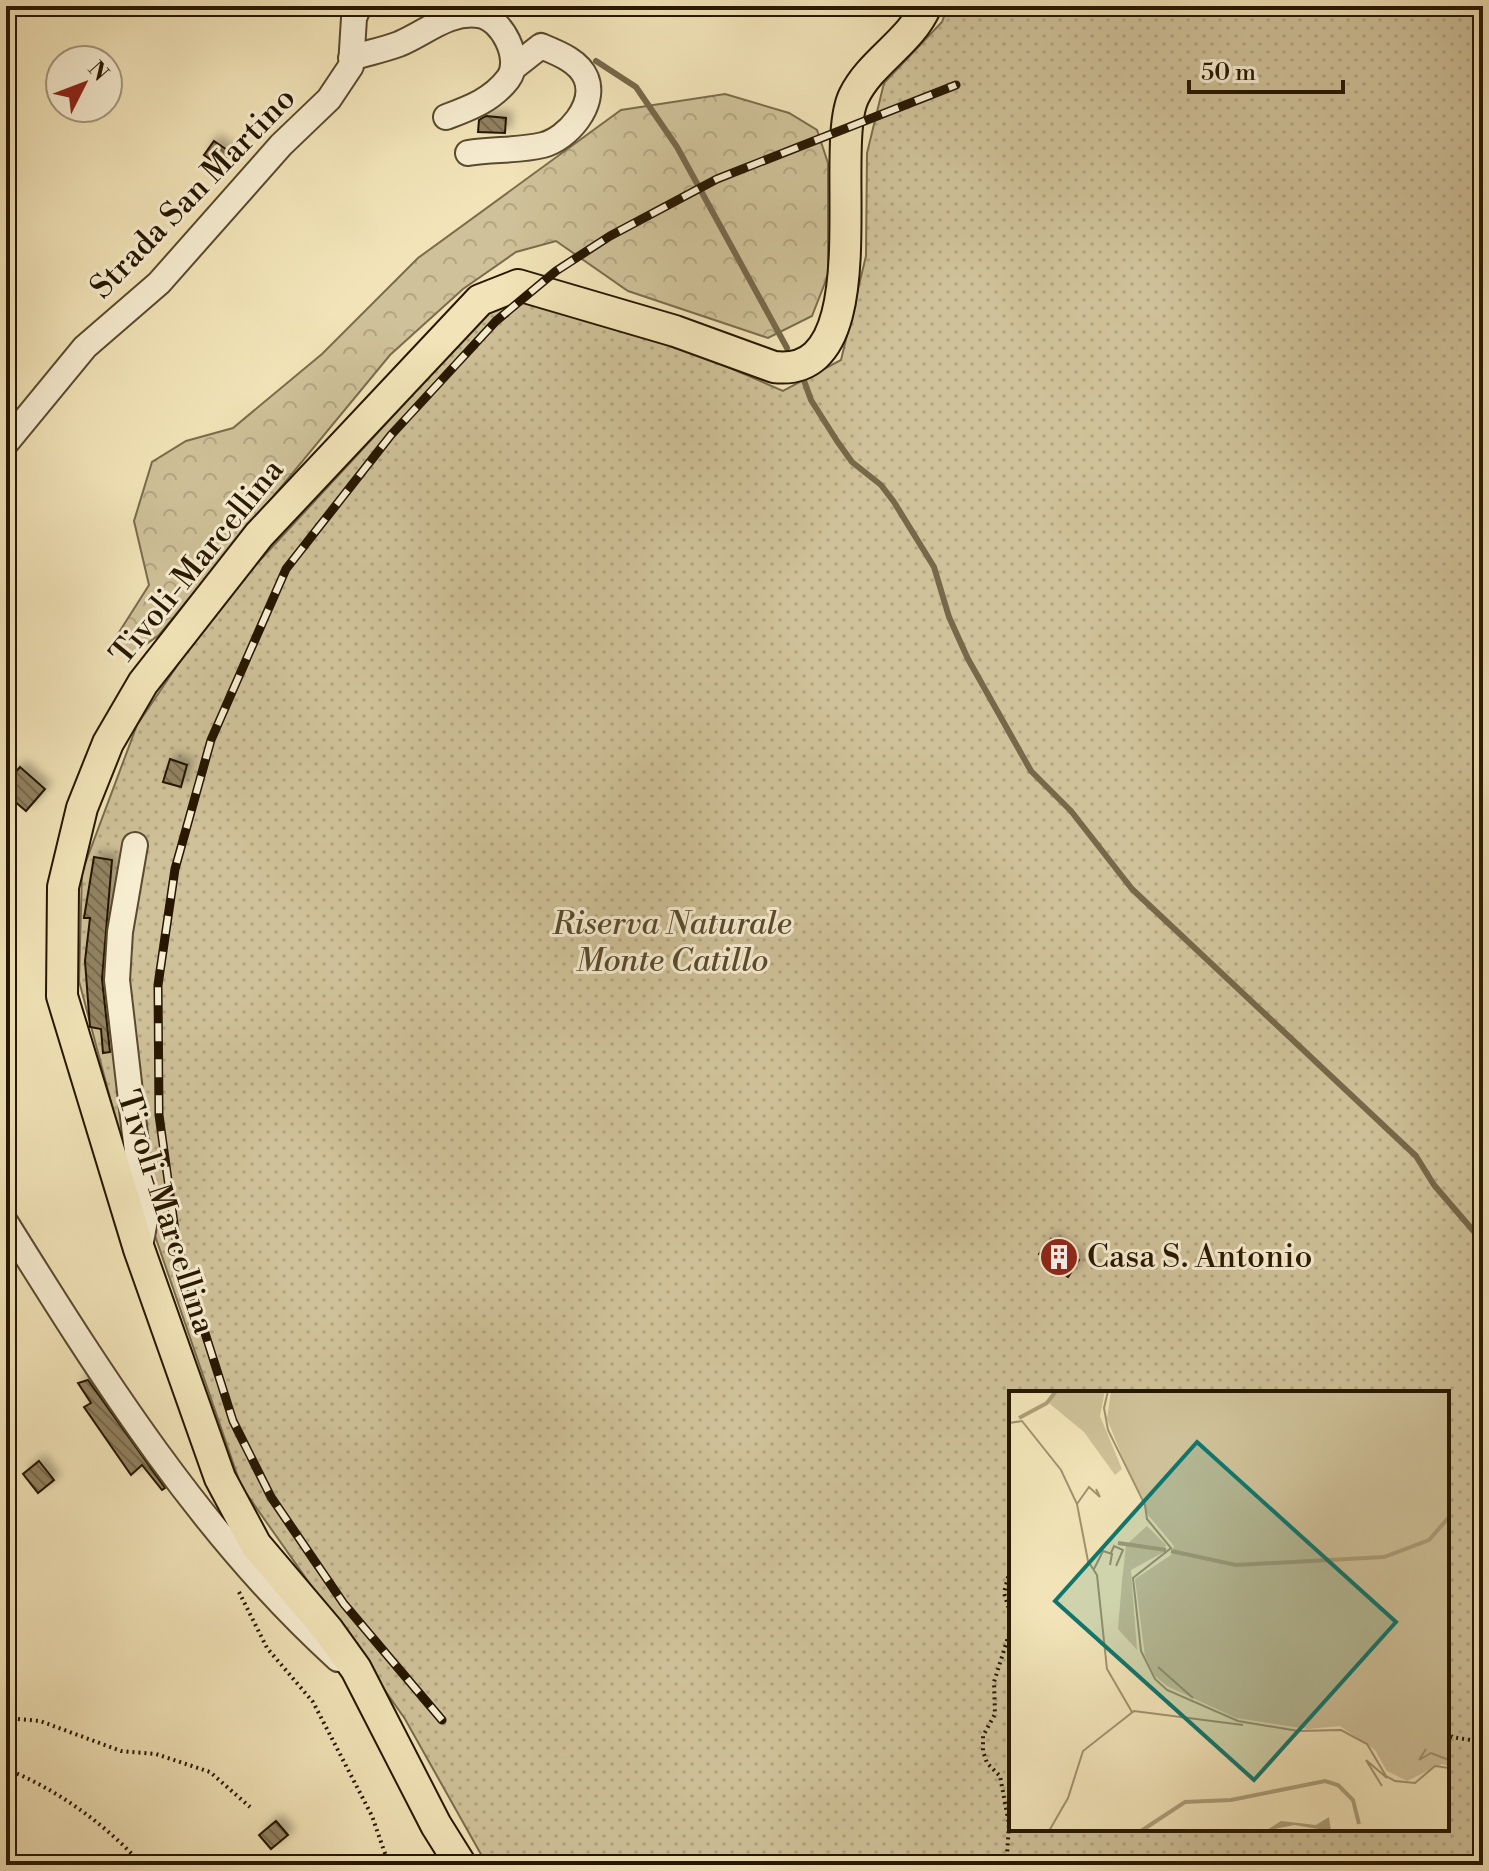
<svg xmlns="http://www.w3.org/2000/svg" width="1489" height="1871" font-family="'Libre Bodoni',serif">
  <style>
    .forest { fill: url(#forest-crowns); stroke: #7b6c4c; stroke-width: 2 }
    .park { fill: url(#park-dots); stroke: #7b6c4c; stroke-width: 2; fill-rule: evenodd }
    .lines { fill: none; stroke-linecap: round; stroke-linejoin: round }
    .stream { stroke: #776849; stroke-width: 6 }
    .building { fill: url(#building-back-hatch); stroke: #271700; stroke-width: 2; filter: url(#shadow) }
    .minor-casing { stroke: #5a4a2e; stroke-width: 28 }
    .major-casing { stroke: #271700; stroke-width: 34 }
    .path { stroke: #271700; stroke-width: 4; stroke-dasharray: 2 4; stroke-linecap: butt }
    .minor { stroke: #f7edd1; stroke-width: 24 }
    .major { stroke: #f2e4b8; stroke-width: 30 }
    .rail-casing { stroke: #271700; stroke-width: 9 }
    .rail { stroke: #f7edd1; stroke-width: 6; stroke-dasharray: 18; stroke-linecap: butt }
    .labels { text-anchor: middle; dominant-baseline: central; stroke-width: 6; stroke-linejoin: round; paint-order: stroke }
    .street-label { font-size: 32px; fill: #271700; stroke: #f7edd1 }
    .park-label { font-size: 32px; font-style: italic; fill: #594a2e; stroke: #f7edd1 }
    .poi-label { font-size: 32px; fill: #271700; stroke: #f7edd1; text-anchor: start }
    .inset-river { fill: none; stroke: #ad9e79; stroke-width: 4 }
    .inset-road { fill: none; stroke: #a1926e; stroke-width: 2 }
    .view { fill: #0f766e; fill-opacity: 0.15; stroke: #0f766e; stroke-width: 4 }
    .inset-edge { fill: none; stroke: #271700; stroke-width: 4 }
  </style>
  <defs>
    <pattern id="forest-crowns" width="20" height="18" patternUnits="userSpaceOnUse" patternTransform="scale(2)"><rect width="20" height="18" fill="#cfc199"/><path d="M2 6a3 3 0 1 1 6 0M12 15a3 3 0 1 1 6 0" fill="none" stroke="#b2a582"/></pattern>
    <pattern id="park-dots" width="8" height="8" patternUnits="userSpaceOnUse" patternTransform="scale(2)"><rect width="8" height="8" fill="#cfc199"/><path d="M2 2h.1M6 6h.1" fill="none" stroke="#b2a582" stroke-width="1.8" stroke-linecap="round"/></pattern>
    <pattern id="building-back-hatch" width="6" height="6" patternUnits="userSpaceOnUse" patternTransform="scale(2)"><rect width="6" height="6" fill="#918260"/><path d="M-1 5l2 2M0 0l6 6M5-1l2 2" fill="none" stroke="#76694d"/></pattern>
    <filter id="shadow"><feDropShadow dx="6" dy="-6" stdDeviation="4" flood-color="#0004"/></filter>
  </defs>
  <rect width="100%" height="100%" fill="#f2e4b8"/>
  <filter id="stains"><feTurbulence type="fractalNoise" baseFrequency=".0025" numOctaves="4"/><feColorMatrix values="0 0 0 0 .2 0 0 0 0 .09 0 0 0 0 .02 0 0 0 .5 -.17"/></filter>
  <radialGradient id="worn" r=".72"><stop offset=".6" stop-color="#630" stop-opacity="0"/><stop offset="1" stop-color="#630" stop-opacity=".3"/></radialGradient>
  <!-- forest -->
  <path class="forest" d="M725,94L789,113L817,130L828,163V275L812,316L768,338L628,291L556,241L516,252L463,289L390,355L159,635L127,658L116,637L149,585L134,521L152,462L186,441L233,428L322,354L418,258L621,110Z"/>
  <!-- park -->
  <path class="park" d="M948,6H1483V1865H487L405,1719L241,1486L118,1128L79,981L82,872L137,725L217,607L489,312L521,302L680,346L783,391L841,360L866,256L867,153L884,83L942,22ZM1011,1393H1447V1829H1011Z"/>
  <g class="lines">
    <!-- stream -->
    <path class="stream" d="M596,61L636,87L677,147L787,348
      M802,375L811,400L837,441L852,462L881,485L894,502L934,567L949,617L968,659L1031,771L1071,811L1132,889L1416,1156L1434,1185L1483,1242"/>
  </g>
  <!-- building -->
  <path class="building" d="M486,116L506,118L505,133L478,132L479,120Z
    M214,141L230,152L220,166L204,155Z
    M170,759L187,765L181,787L163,782Z
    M20,767L45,789L26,811L6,794V783Z
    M94,857L112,860L102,979L110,1052L103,1053L101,1029L90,1027L85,961L90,918H84Z
    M1051,1239L1079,1260L1068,1277L1039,1254Z
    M88,1380L165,1488L162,1490L142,1465L131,1475L84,1407L91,1403L78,1383Z
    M39,1461L54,1480L38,1493L23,1474Z
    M276,1821L288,1835L271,1849L259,1835Z"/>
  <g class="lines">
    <!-- minor casing -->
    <g class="minor-casing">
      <path id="minor" d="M351,58C367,53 383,50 399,44C426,33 448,11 479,15C502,18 523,60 508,79C492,100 470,108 446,117
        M468,153C492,149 519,151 543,145C567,139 597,105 586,78C579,61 558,53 541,46L513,68
        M6,443L85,347L159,283L281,145L329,99L351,66L354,18L359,6
        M135,845L120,932L117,980L145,1220L140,1247
        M6,1223C102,1377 202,1536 338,1659"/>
    </g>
    <!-- major casing -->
    <g class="major-casing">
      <path id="major" d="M461,1865L436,1825L356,1669L328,1630L256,1545L220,1478L139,1249L62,996L63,887L82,808L108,743L143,683L259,535L480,300L518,285L675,331L774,367C883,380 827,149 854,96C871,61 911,42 926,6"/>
    </g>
    <!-- path -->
    <path class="path" d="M1011,1565L1004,1593L1011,1615
      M239,1592L267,1648L313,1702L372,1816L389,1865
      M1011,1628L994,1682L995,1714L983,1736V1751L987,1763L1000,1776L1009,1824L1007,1855L1013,1865
      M6,1718L40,1721L121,1751L156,1754L210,1772L250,1807
      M1447,1731L1452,1737L1483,1742
      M6,1769C55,1788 107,1825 142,1865"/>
    <!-- minor -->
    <use href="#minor" class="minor"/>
    <!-- major -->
    <use href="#major" class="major"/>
    <!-- rail casing -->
    <g class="rail-casing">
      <path id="rail" d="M442,1720L344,1604L271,1497L233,1421L177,1245L159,1115L158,985L175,869L211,740L286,569L391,435L496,321L556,271L610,236L717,179L956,85"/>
    </g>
    <!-- rail -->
    <use href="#rail" class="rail"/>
  </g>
  <!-- icons -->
  <defs>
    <g id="building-disc" transform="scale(2)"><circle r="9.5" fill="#8f2418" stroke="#f7edd1"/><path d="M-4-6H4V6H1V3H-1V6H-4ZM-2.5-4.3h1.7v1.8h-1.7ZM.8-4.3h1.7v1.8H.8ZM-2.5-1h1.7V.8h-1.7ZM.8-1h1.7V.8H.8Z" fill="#fff"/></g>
  </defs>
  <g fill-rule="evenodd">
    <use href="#building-disc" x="1059" y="1257"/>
  </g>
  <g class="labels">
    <!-- street labels -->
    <g class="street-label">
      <text transform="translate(193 193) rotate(-46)">Strada San Martino</text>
      <text transform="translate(197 562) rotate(-51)">Tivoli-Marcellina</text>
      <text transform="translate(166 1212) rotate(72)">Tivoli-Marcellina</text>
    </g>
    <!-- park labels -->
    <g class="park-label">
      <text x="672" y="924">Riserva Naturale<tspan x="672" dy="37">Monte Catillo</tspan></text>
    </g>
    <!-- poi labels -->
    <g class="poi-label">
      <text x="1087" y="1257">Casa S. Antonio</text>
    </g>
  </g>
  <!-- overview -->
  <g transform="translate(1009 1391)">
    <rect width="440" height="440" fill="#f2e4b8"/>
    <path d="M44,0H96L91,25L113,78L106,84L75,41L41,13ZM138,135L157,154L155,161L122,179L128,259L109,238L113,190L117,154Z" fill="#cfc199"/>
    <path d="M102,0H440V375L433,373L398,390L378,380L366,359L331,335L299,338L227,327L158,295L146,285L136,265L126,188L162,164L165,155L139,124L113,65L98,28Z" fill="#cfc199"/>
    <path d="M320,426L322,440L285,434L256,440L272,430L307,434Z" fill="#ad9e79"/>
    <path class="inset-river" d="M10,27L38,12L47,0M109,152L157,159M162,160L227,174L375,166L420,149L440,126M132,440L176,411L222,409L316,390L329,394L344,409L350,433"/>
    <path class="inset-road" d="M99,0L95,17L99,39L136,114L138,128L162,157L124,187L132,260L146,288L158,299L229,330L289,340L332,339L358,353L377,385L386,390L406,392L426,375L440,377M0,32L13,30L52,79L68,113L79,170L88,184L98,278L123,321M68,113L80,96L91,106L87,98M102,162L105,155L114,159L107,175M85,178L94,160L103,163L101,174M149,276L184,307M417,358L410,369L422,362L440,369M373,395L357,369L378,387M40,440L59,407L74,360L125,320L234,334"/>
    <path class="view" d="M188,51L387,231L245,389L46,210Z"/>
    <rect width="440" height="440" class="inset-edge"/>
  </g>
  <!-- margin -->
  <rect width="1489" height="1871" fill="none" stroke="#f2e4b8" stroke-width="32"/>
  <rect x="8" y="8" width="1473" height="1855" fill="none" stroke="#271700" stroke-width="4"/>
  <rect x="16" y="16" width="1457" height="1839" fill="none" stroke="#271700" stroke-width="2"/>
  <!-- north arrow -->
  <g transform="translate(84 84) rotate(48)"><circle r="38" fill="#f7edd1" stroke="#a4977d" stroke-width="2"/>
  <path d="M0-6L14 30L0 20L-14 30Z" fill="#8f2418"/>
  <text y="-12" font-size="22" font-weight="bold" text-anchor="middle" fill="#271700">N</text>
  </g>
  <!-- scale -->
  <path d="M1189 80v12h154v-12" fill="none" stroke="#271700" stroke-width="4"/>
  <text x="1201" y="80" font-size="24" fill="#271700" stroke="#f7edd1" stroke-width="6" paint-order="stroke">50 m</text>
  <rect width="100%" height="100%" filter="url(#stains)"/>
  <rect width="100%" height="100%" fill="url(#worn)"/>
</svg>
